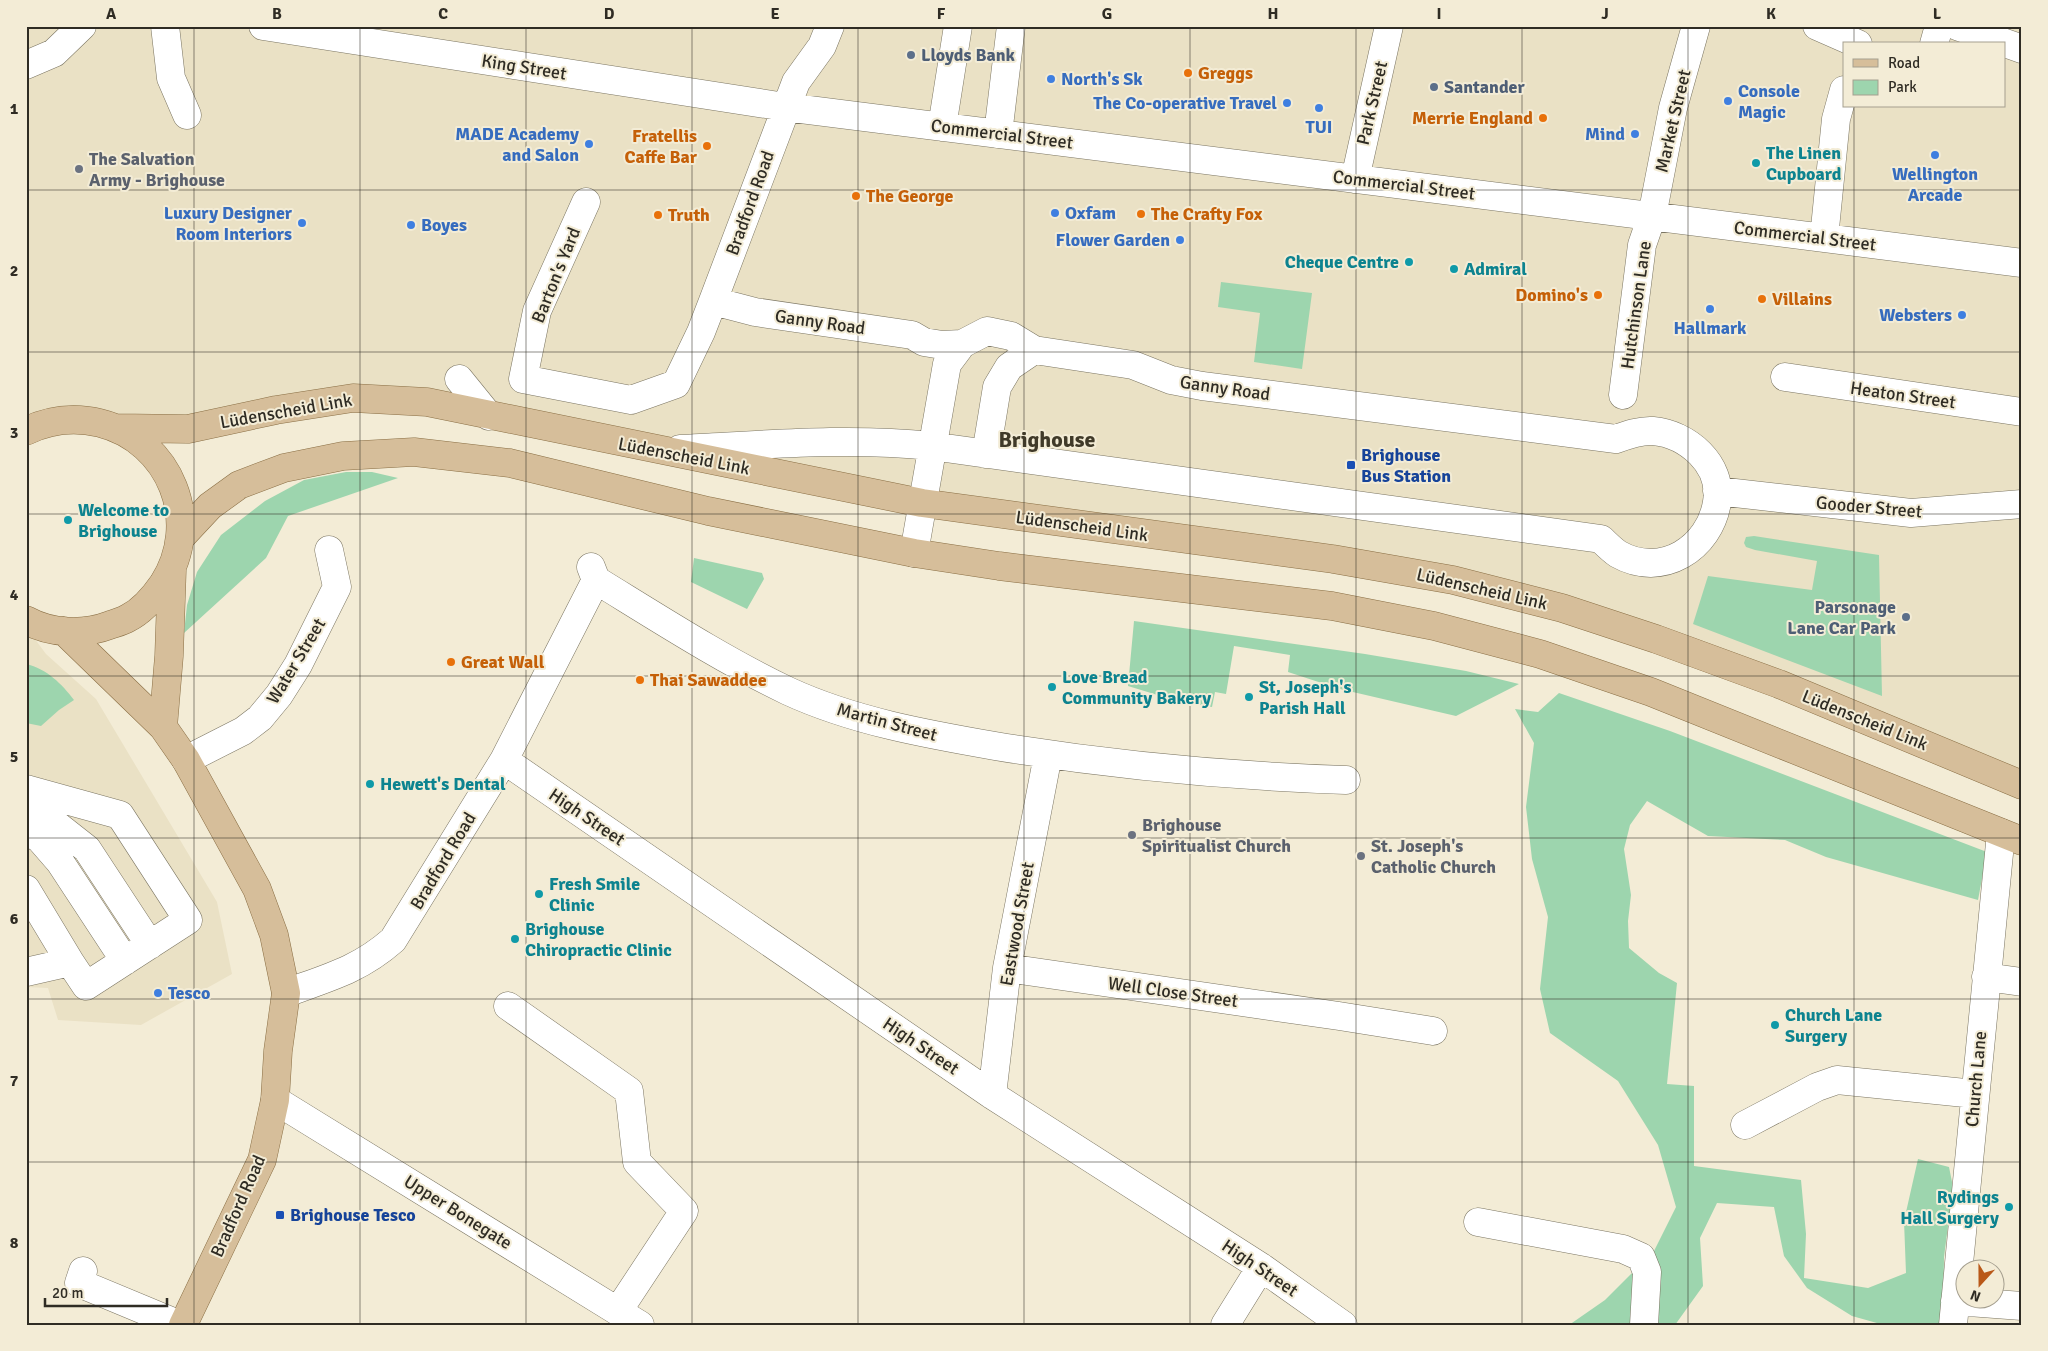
<svg xmlns="http://www.w3.org/2000/svg" width="2048" height="1351" font-family="Signika,sans-serif">
  <style>
    .built { fill: #eae1c5; fill-rule: evenodd }
    .green { fill: #9dd5ae }
    .lines { fill: none; stroke-linecap: round; stroke-linejoin: round }
    .minor-casing { stroke: #7b7562; stroke-width: 29 }
    .major-casing { stroke: #8a6f45; stroke-width: 29 }
    .minor { stroke: #fff; stroke-width: 28 }
    .major { stroke: #d6be9a; stroke-width: 28 }
    .grid { fill: none; stroke: #2f2c24; stroke-width: 1; stroke-opacity: 0.55 }
    .service-dot { fill: #5c6f8a; stroke: #f3ecd6; stroke-width: 2 }
    .food-dot { fill: #e8710a; stroke: #f3ecd6; stroke-width: 2 }
    .shop-dot { fill: #3f7fe0; stroke: #f3ecd6; stroke-width: 2 }
    .culture-dot { fill: #0f9aa8; stroke: #f3ecd6; stroke-width: 2 }
    .worship-dot { fill: #6b7280; stroke: #f3ecd6; stroke-width: 2 }
    .transit-dot { fill: #1a4fb4; stroke: #f3ecd6; stroke-width: 2 }
    .labels { text-anchor: middle; dominant-baseline: central; stroke-width: 4; stroke-linejoin: round; paint-order: stroke }
    .service-label { font-size: 18px; font-weight: bold; fill: #4e5e75; stroke: #f3ecd6; text-anchor: start }
    .street-label { font-size: 18px; fill: #2f2c24; stroke: #f3ecd6 }
    .food-label { font-size: 18px; font-weight: bold; fill: #c56008; stroke: #f3ecd6; text-anchor: start }
    .shop-label { font-size: 18px; font-weight: bold; fill: #366cbe; stroke: #f3ecd6; text-anchor: end }
    .culture-label { font-size: 18px; font-weight: bold; fill: #0d838f; stroke: #f3ecd6; text-anchor: start }
    .worship-label { font-size: 18px; font-weight: bold; fill: #5b616d; stroke: #f3ecd6; text-anchor: start }
    .transit-label { font-size: 18px; font-weight: bold; fill: #164399; stroke: #f3ecd6; text-anchor: start }
    .district-label { font-size: 22px; font-weight: bold; fill: #403a29; stroke: #f3ecd6 }
    .neatline { fill: none; stroke: #2f2c24; stroke-width: 2 }
    .grid-label { font-size: 16px; text-anchor: middle; font-weight: bold; fill: #2f2c24 }
  </style>
  <rect width="100%" height="100%" fill="#f3ecd6"/>
  <!-- built -->
  <path class="built" d="M26,26H2022V785L1562,608L1012,516L427,402L276,410L26,431ZM1844,44H2004V106H1844Z
    M26,627L46,654L96,699L217,902L232,974L141,1025L58,1020L48,988L26,987Z"/>
  <!-- green -->
  <path class="green" d="M1221,282L1312,293L1302,369L1254,362L1260,313L1218,307Z
    M346,472H372L398,478L288,516L266,558L184,633L187,605L197,572L221,535L265,501L304,480Z
    M1754,536L1879,555L1882,696L1693,624L1708,576L1812,590L1817,561L1755,550L1746,547L1744,543L1746,537Z
    M694,558L762,573L764,579L747,609L691,582Z
    M1134,621L1365,654L1466,671L1519,684L1456,716L1340,689L1288,672L1290,655L1234,646L1226,694L1215,692L1212,707L1177,701L1128,686Z
    M26,664C47,669 62,684 74,700L59,710L41,726L26,723Z
    M1559,693L1670,731L1987,852L1978,900L1826,857L1785,840L1708,836L1647,801L1630,825L1624,849L1631,895L1628,921L1629,948L1659,973L1677,983L1667,1084L1694,1086V1166L1801,1180L1806,1234L1804,1278L1868,1288L1906,1273L1904,1221L1918,1159L1949,1167L1953,1187L1944,1257L1943,1325H1884L1852,1316L1807,1288L1784,1256L1774,1207L1717,1203L1700,1238L1703,1286L1675,1325H1569L1605,1300L1654,1251L1676,1207L1658,1145L1618,1081L1550,1033L1540,989L1548,917L1532,859L1526,807L1534,743L1515,709L1538,712Z"/>
  <g class="lines">
    <!-- minor casing -->
    <g class="minor-casing">
      <path id="minor" d="M165,26L171,78L187,115
        M263,26L785,107L2022,263
        M1817,26L1858,44
        M1957,26L2022,49
        M1934,44L1939,26
        M26,65L54,53L82,26
        M942,127L958,26
        M998,134L1011,26
        M1355,179L1389,26
        M586,202L537,311L523,379L631,400L676,384L701,332L713,301L796,82L822,46L830,26
        M1824,238L1836,119L1844,90
        M1785,377L2022,412
        M459,379L489,416
        M1623,395L1642,245L1652,216L1673,108L1696,26
        M680,449C764,445 848,437 931,446L1601,539C1606,544 1612,550 1618,554C1662,579 1710,548 1717,502C1723,464 1687,434 1653,431C1641,430 1627,435 1616,439L1202,386L1171,380L1133,365L1034,350L1011,336L987,331L962,344L942,345L924,342L912,335L755,312L713,301
        M986,454L997,387L1009,367L1034,350
        M1717,491L1911,513L2022,504
        M914,553L947,364L962,344
        M596,580C658,618 723,660 788,691C853,721 926,734 995,746C1111,765 1228,776 1346,780
        M186,760L243,731L260,718L279,695L298,665L337,587L329,550
        M504,760L992,1095L1261,1267L1343,1325
        M26,789L120,815L188,920L86,986L70,962
        M26,801L87,849L150,945
        M26,830L40,839L60,862L125,961
        M26,889L70,962L26,972
        M1007,968L1339,1016L1433,1031
        M1986,977L2022,982
        M286,993C327,978 359,970 393,940L504,760L596,580L591,567
        M508,1006L629,1091L637,1162L684,1211L618,1311
        M992,1095L1007,968L1048,755
        M275,1100L640,1325
        M1745,1125L1817,1087L1837,1080L1975,1094
        M1478,1222L1623,1249L1641,1257L1647,1272L1644,1325
        M83,1271L79,1283L180,1325
        M1955,1301L2022,1306
        M1225,1325L1261,1267
        M1953,1325L2001,833"/>
    </g>
    <!-- major casing -->
    <g class="major-casing">
      <path id="major" d="M117,428L188,429L276,410L353,398L427,402L922,503L1333,559L1453,580L1562,608L1656,639L1779,684L2022,785
        M26,431C49,420 75,417 100,423C171,441 203,522 163,584C154,597 142,611 128,618C123,621 116,623 110,625C84,635 51,634 26,620
        M181,537L210,506L239,485L284,468L343,456L414,452L510,463L708,511L914,553L999,566L1332,606L1434,626L1540,654L1651,692L2022,841
        M64,631L163,727L186,760L257,889L274,935L286,993L278,1051L275,1100L262,1160L183,1325
        M163,727L169,656L172,570"/>
    </g>
    <!-- minor -->
    <use href="#minor" class="minor"/>
    <!-- major -->
    <use href="#major" class="major"/>
  </g>
  <!-- grid -->
  <path class="grid" d="M194,26V1325M360,26V1325M526,26V1325M692,26V1325M858,26V1325M1024,26V1325M1190,26V1325M1356,26V1325M1522,26V1325M1688,26V1325M1854,26V44M1854,106V1325M26,190H2022M26,352H2022M26,514H2022M26,676H2022M26,838H2022M26,999H2022M26,1162H2022"/>
  <!-- markers -->
  <g class="service-dot">
    <circle cx="911" cy="55" r="5"/>
    <circle cx="1434" cy="87" r="5"/>
    <circle cx="1906" cy="617" r="5"/>
  </g>
  <g class="food-dot">
    <circle cx="1188" cy="73" r="5"/>
    <circle cx="1543" cy="118" r="5"/>
    <circle cx="707" cy="146" r="5"/>
    <circle cx="856" cy="196" r="5"/>
    <circle cx="1141" cy="214" r="5"/>
    <circle cx="658" cy="215" r="5"/>
    <circle cx="1598" cy="295" r="5"/>
    <circle cx="1762" cy="299" r="5"/>
    <circle cx="451" cy="662" r="5"/>
    <circle cx="640" cy="680" r="5"/>
  </g>
  <g class="shop-dot">
    <circle cx="1051" cy="79" r="5"/>
    <circle cx="1728" cy="101" r="5"/>
    <circle cx="1287" cy="103" r="5"/>
    <circle cx="1319" cy="108" r="5"/>
    <circle cx="1635" cy="134" r="5"/>
    <circle cx="589" cy="144" r="5"/>
    <circle cx="1935" cy="155" r="5"/>
    <circle cx="1055" cy="213" r="5"/>
    <circle cx="302" cy="223" r="5"/>
    <circle cx="411" cy="225" r="5"/>
    <circle cx="1180" cy="240" r="5"/>
    <circle cx="1710" cy="309" r="5"/>
    <circle cx="1962" cy="315" r="5"/>
    <circle cx="158" cy="993" r="5"/>
  </g>
  <g class="culture-dot">
    <circle cx="1756" cy="163" r="5"/>
    <circle cx="1409" cy="262" r="5"/>
    <circle cx="1454" cy="269" r="5"/>
    <circle cx="68" cy="520" r="5"/>
    <circle cx="1052" cy="687" r="5"/>
    <circle cx="1249" cy="697" r="5"/>
    <circle cx="370" cy="784" r="5"/>
    <circle cx="539" cy="894" r="5"/>
    <circle cx="515" cy="939" r="5"/>
    <circle cx="1775" cy="1025" r="5"/>
    <circle cx="2009" cy="1207" r="5"/>
  </g>
  <g class="worship-dot">
    <circle cx="79" cy="169" r="5"/>
    <circle cx="1132" cy="835" r="5"/>
    <circle cx="1361" cy="856" r="5"/>
  </g>
  <g class="transit-dot">
    <rect x="1346" y="460" width="10" height="10" rx="2.5"/>
    <rect x="275" y="1210" width="10" height="10" rx="2.5"/>
  </g>
  <g class="labels">
    <!-- service labels -->
    <g class="service-label">
      <text x="921" y="55">Lloyds Bank</text>
      <text x="1444" y="87">Santander</text>
      <text x="1896" y="607" text-anchor="end">Parsonage<tspan x="1896" dy="21">Lane Car Park</tspan></text>
    </g>
    <!-- street labels -->
    <g class="street-label">
      <text transform="translate(524 67) rotate(9)">King Street</text>
      <text transform="translate(1372 103) rotate(-77)">Park Street</text>
      <text transform="translate(1673 121) rotate(-77)">Market Street</text>
      <text transform="translate(1002 134) rotate(7)">Commercial Street</text>
      <text transform="translate(1404 185) rotate(7)">Commercial Street</text>
      <text transform="translate(750 203) rotate(-70)">Bradford Road</text>
      <text transform="translate(1805 236) rotate(7)">Commercial Street</text>
      <text transform="translate(556 275) rotate(-68)">Barton's Yard</text>
      <text transform="translate(1636 305) rotate(-82)">Hutchinson Lane</text>
      <text transform="translate(820 322) rotate(8)">Ganny Road</text>
      <text transform="translate(1225 388) rotate(8)">Ganny Road</text>
      <text transform="translate(1903 395) rotate(8)">Heaton Street</text>
      <text transform="translate(286 411) rotate(-10)">Lüdenscheid Link</text>
      <text transform="translate(684 456) rotate(11)">Lüdenscheid Link</text>
      <text transform="translate(1869 507) rotate(5)">Gooder Street</text>
      <text transform="translate(1082 526) rotate(8)">Lüdenscheid Link</text>
      <text transform="translate(1482 589) rotate(13)">Lüdenscheid Link</text>
      <text transform="translate(296 661) rotate(-59)">Water Street</text>
      <text transform="translate(1865 720) rotate(22)">Lüdenscheid Link</text>
      <text transform="translate(887 722) rotate(15)">Martin Street</text>
      <text transform="translate(587 817) rotate(34)">High Street</text>
      <text transform="translate(443 861) rotate(-59)">Bradford Road</text>
      <text transform="translate(1017 924) rotate(-80)">Eastwood Street</text>
      <text transform="translate(1173 992) rotate(8)">Well Close Street</text>
      <text transform="translate(921 1046) rotate(34)">High Street</text>
      <text transform="translate(1976 1079) rotate(-85)">Church Lane</text>
      <text transform="translate(238 1206) rotate(-66)">Bradford Road</text>
      <text transform="translate(458 1212) rotate(32)">Upper Bonegate</text>
      <text transform="translate(1260 1268) rotate(34)">High Street</text>
    </g>
    <!-- food labels -->
    <g class="food-label">
      <text x="1198" y="73">Greggs</text>
      <text x="1533" y="118" text-anchor="end">Merrie England</text>
      <text x="697" y="136" text-anchor="end">Fratellis<tspan x="697" dy="21">Caffe Bar</tspan></text>
      <text x="866" y="196">The George</text>
      <text x="1151" y="214">The Crafty Fox</text>
      <text x="668" y="215">Truth</text>
      <text x="1588" y="295" text-anchor="end">Domino's</text>
      <text x="1772" y="299">Villains</text>
      <text x="461" y="662">Great Wall</text>
      <text x="650" y="680">Thai Sawaddee</text>
    </g>
    <!-- shop labels -->
    <g class="shop-label">
      <text x="1061" y="79" text-anchor="start">North's Sk</text>
      <text x="1738" y="91" text-anchor="start">Console<tspan x="1738" dy="21">Magic</tspan></text>
      <text x="1277" y="103">The Co-operative Travel</text>
      <text x="1319" y="127" text-anchor="middle">TUI</text>
      <text x="579" y="134">MADE Academy<tspan x="579" dy="21">and Salon</tspan></text>
      <text x="1625" y="134">Mind</text>
      <text x="1935" y="174" text-anchor="middle">Wellington<tspan x="1935" dy="21">Arcade</tspan></text>
      <text x="292" y="213">Luxury Designer<tspan x="292" dy="21">Room Interiors</tspan></text>
      <text x="1065" y="213" text-anchor="start">Oxfam</text>
      <text x="421" y="225" text-anchor="start">Boyes</text>
      <text x="1170" y="240">Flower Garden</text>
      <text x="1952" y="315">Websters</text>
      <text x="1710" y="328" text-anchor="middle">Hallmark</text>
      <text x="168" y="993" text-anchor="start">Tesco</text>
    </g>
    <!-- culture labels -->
    <g class="culture-label">
      <text x="1766" y="153">The Linen<tspan x="1766" dy="21">Cupboard</tspan></text>
      <text x="1399" y="262" text-anchor="end">Cheque Centre</text>
      <text x="1464" y="269">Admiral</text>
      <text x="78" y="510">Welcome to<tspan x="78" dy="21">Brighouse</tspan></text>
      <text x="1062" y="677">Love Bread<tspan x="1062" dy="21">Community Bakery</tspan></text>
      <text x="1259" y="687">St, Joseph's<tspan x="1259" dy="21">Parish Hall</tspan></text>
      <text x="380" y="784">Hewett's Dental</text>
      <text x="549" y="884">Fresh Smile<tspan x="549" dy="21">Clinic</tspan></text>
      <text x="525" y="929">Brighouse<tspan x="525" dy="21">Chiropractic Clinic</tspan></text>
      <text x="1785" y="1015">Church Lane<tspan x="1785" dy="21">Surgery</tspan></text>
      <text x="1999" y="1197" text-anchor="end">Rydings<tspan x="1999" dy="21">Hall Surgery</tspan></text>
    </g>
    <!-- worship labels -->
    <g class="worship-label">
      <text x="89" y="159">The Salvation<tspan x="89" dy="21">Army - Brighouse</tspan></text>
      <text x="1142" y="825">Brighouse<tspan x="1142" dy="21">Spiritualist Church</tspan></text>
      <text x="1371" y="846">St. Joseph's<tspan x="1371" dy="21">Catholic Church</tspan></text>
    </g>
    <!-- transit labels -->
    <g class="transit-label">
      <text x="1361" y="455">Brighouse<tspan x="1361" dy="21">Bus Station</tspan></text>
      <text x="290" y="1215">Brighouse Tesco</text>
    </g>
    <!-- district labels -->
    <g class="district-label">
      <text x="1047" y="439">Brighouse</text>
    </g>
  </g>
  <!-- border -->
  <rect width="2048" height="1351" fill="none" stroke="#f3ecd6" stroke-width="55"/>
  <!-- legend -->
  <rect x="1843" y="42" width="162" height="65" fill="#f3ecd6" stroke="#a59f8f"/>
  <rect x="1853" y="59" width="25" height="8" fill="#d6be9a" stroke="#a59f8f"/>
  <text x="1888" y="68" font-size="15" fill="#2f2c24">Road</text>
  <rect x="1853" y="80" width="25" height="15" fill="#9dd5ae" stroke="#a59f8f"/>
  <text x="1888" y="92" font-size="15" fill="#2f2c24">Park</text>
  <!-- north arrow -->
  <g transform="translate(1980 1284) rotate(201)"><circle r="24" fill="#f3ecd6" stroke="#a59f8f"/>
  <path d="M0-4L9 19L0 12L-9 19Z" fill="#b95818"/>
  <text y="-8" font-size="14" font-weight="bold" text-anchor="middle" fill="#2f2c24">N</text>
  </g>
  <!-- scale -->
  <path d="M45 1298v8h122v-8" fill="none" stroke="#2f2c24" stroke-width="2.5"/>
  <text x="52" y="1298" font-size="15" fill="#2f2c24" stroke="#f3ecd6" stroke-width="4" paint-order="stroke">20 m</text>
  <rect x="28" y="28" width="1992" height="1296" class="neatline"/>
  <g class="grid-label">
    <text x="111" y="19">A</text>
    <text x="277" y="19">B</text>
    <text x="443" y="19">C</text>
    <text x="609" y="19">D</text>
    <text x="775" y="19">E</text>
    <text x="941" y="19">F</text>
    <text x="1107" y="19">G</text>
    <text x="1273" y="19">H</text>
    <text x="1439" y="19">I</text>
    <text x="1605" y="19">J</text>
    <text x="1771" y="19">K</text>
    <text x="1937" y="19">L</text>
    <text x="14" y="114">1</text>
    <text x="14" y="276">2</text>
    <text x="14" y="438">3</text>
    <text x="14" y="600">4</text>
    <text x="14" y="762">5</text>
    <text x="14" y="924">6</text>
    <text x="14" y="1086">7</text>
    <text x="14" y="1248">8</text>
  </g>
</svg>
